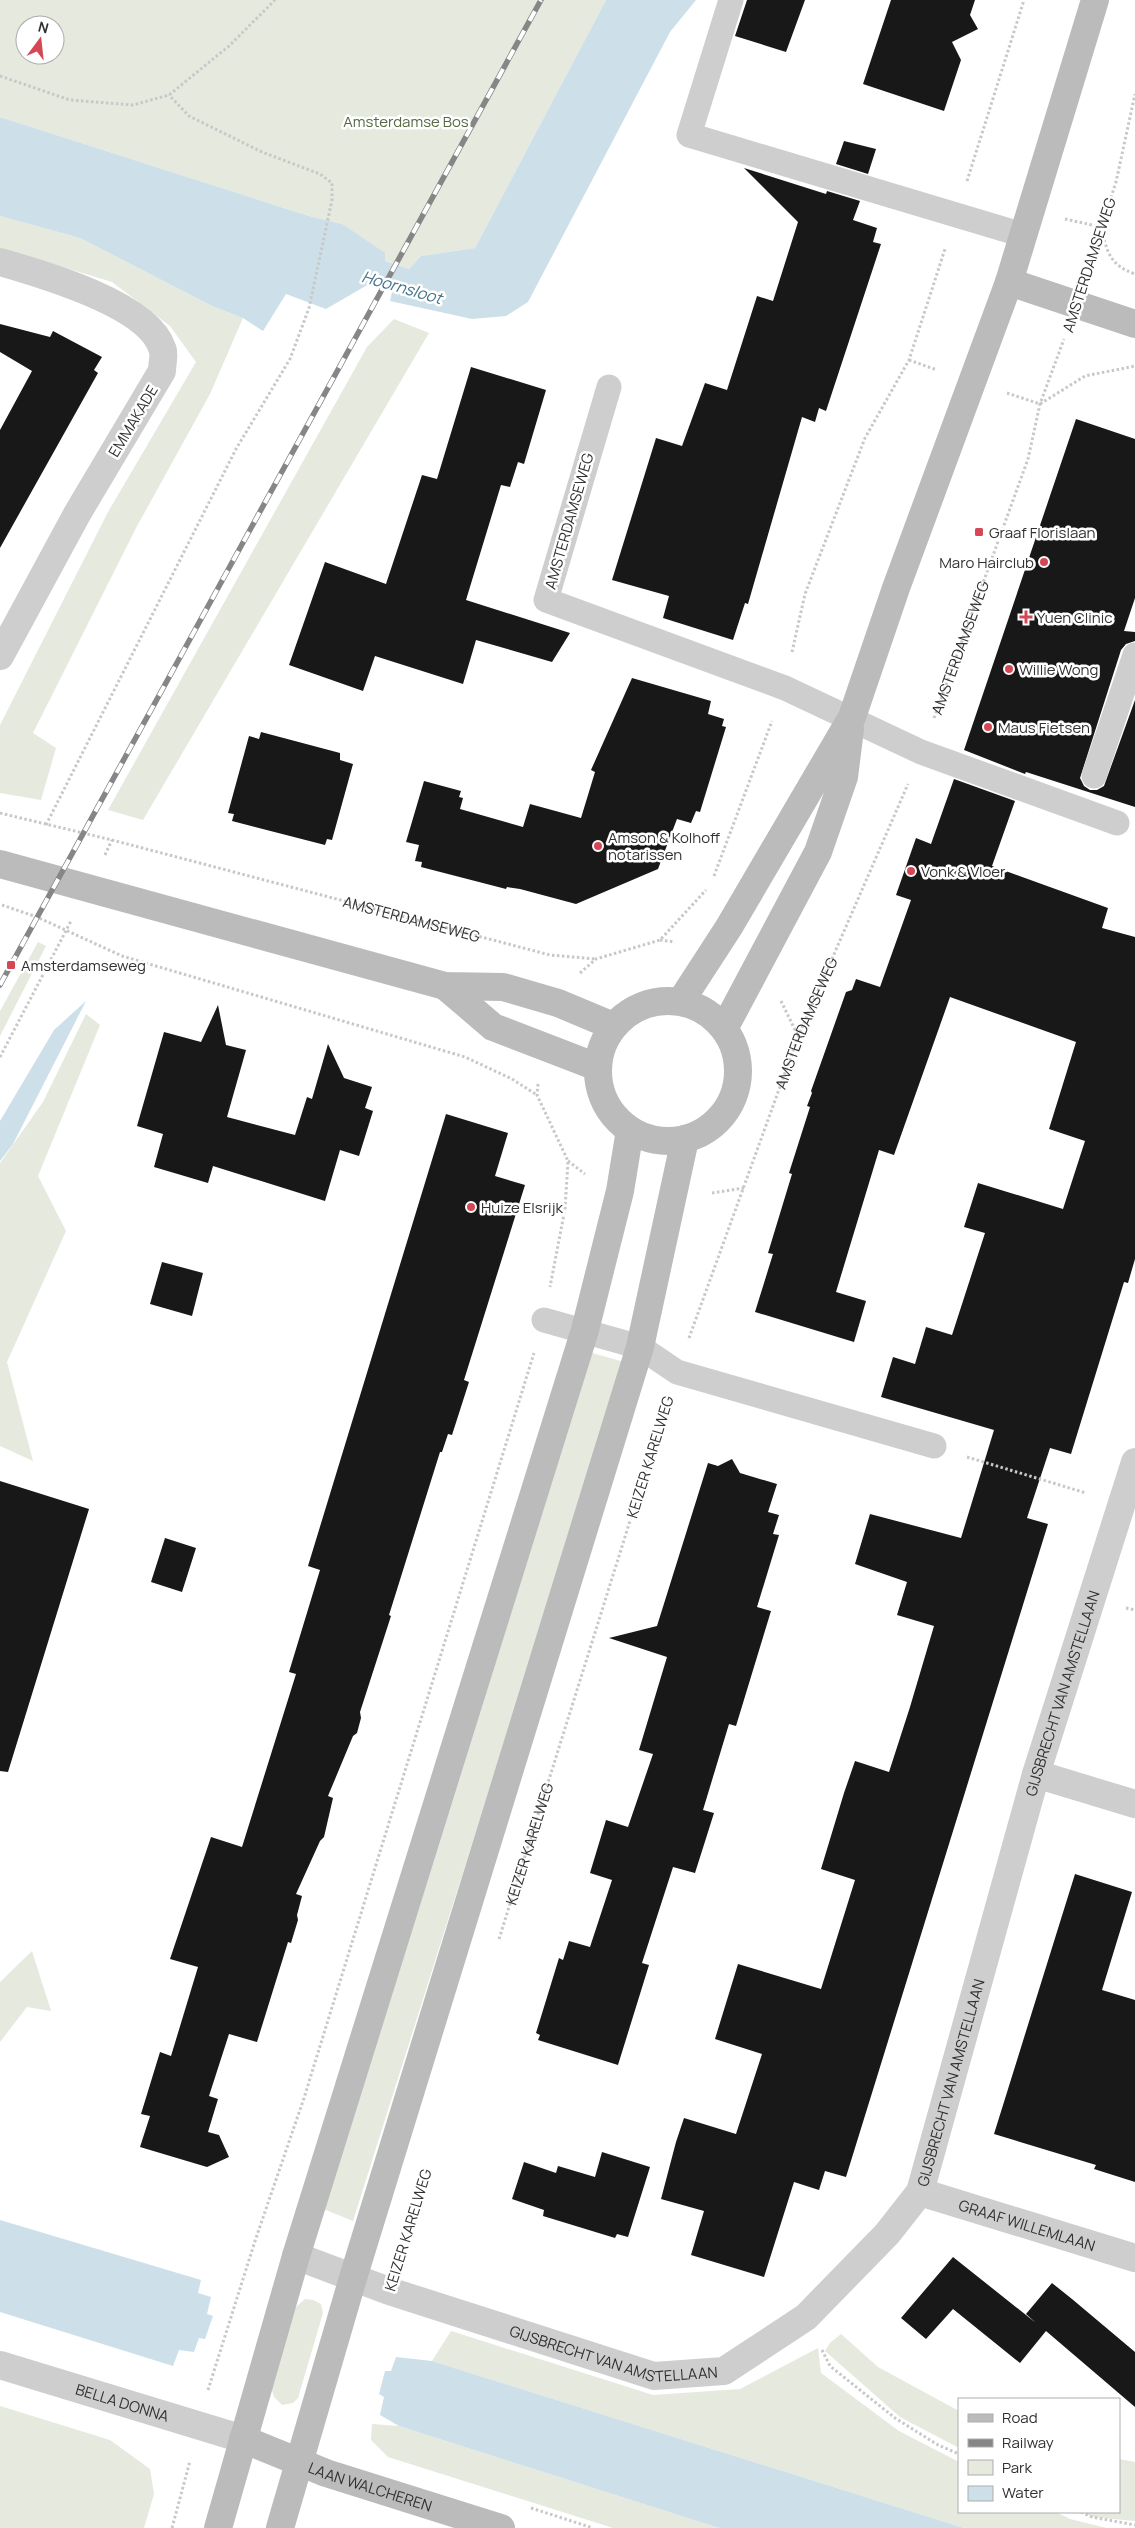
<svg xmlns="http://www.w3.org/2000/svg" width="1135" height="2528" viewBox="0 0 1135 2528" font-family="Manrope,sans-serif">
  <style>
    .green { fill: #e5e9de; fill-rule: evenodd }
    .water { fill: #cddfe8 }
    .building { fill: #181818 }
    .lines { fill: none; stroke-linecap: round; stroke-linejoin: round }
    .path { stroke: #c8c8c8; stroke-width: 3; stroke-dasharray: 2.5 2.5; stroke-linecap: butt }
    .lane { stroke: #cecece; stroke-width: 25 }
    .street { stroke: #cecece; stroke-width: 28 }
    .secondary { stroke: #bbb; stroke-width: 28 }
    .rail-casing { stroke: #868686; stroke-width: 5.5 }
    .rail { stroke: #fff; stroke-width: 4; stroke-dasharray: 11; stroke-linecap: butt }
    .poi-dot { fill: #d44856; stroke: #fff; stroke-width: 2 }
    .labels { text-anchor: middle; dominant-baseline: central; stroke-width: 5; stroke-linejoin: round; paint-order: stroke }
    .park-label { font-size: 15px; fill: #566943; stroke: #fff }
    .street-label { font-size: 15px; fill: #313131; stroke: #fff }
    .poi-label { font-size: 15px; fill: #313131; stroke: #fff; text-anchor: start }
    .water-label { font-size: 16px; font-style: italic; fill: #47738c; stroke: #fff }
  </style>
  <rect width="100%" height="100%" fill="#fff"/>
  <!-- green -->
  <path class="green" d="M0 0H606L475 248 421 256 409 269 385 261 342 224 309 216 0 117ZM25 25H55V55H25Z
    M0 216 80 238 212 306 243 318 210 394 136 528 33 733 56 748 41 800 0 793V725L108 512 196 362 170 326 112 282 0 248Z
    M394 319 429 333 143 820 108 810 367 347Z
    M38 942 46 946 0 1036V1011Z
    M86 1014 100 1025 38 1176 66 1231 7 1362 33 1461 0 1446V1163L43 1102Z
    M589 1352 624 1362 353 2221 321 2208C417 1924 504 1638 589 1352Z
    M32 1951 51 2011 27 2007 0 2042V1982Z
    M305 2299 313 2300 321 2304 323 2313 298 2398 293 2403 282 2405 274 2397 271 2387 296 2307Z
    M451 2331 653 2395 740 2389 818 2348 821 2373 899 2431 959 2462V2512H1056L1070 2519 1107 2528H964L432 2361Z
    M841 2334 878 2367 959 2411V2448L900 2417 825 2351 830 2343Z
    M0 2406 110 2440 150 2469 154 2494 144 2528H0Z
    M372 2424 399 2426 719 2528H613L388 2457 371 2440Z
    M1119 2459 1135 2462V2521L1092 2517 1083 2512H1119Z"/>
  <!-- water -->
  <path class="water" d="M606 0H696L670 32 528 302 506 316 472 319 390 301 392 292 369 284 326 309 286 294 263 331 243 318 212 306 80 238 0 216V117L309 216 342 224 385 253V261L409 269 421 256 475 248Z
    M86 1001 13 1144 0 1161V1121L54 1030Z
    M0 2220 201 2280 198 2293 211 2297 207 2314 213 2316 205 2339 199 2338 194 2352 179 2350 173 2366 0 2312Z
    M396 2357 432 2361 964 2528H719L399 2426 380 2415 384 2397 379 2394 385 2371H391Z"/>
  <!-- building -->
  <path class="building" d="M747 0H805L786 52 735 36Z
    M891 0H975L970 15 978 29 952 42 961 60 944 111 863 84Z
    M844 141 876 149 868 174 836 164Z
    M744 168 826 194 827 191 860 201 853 220 877 228 873 242 881 244 826 411 819 408 815 422 802 417 748 604 745 603 733 640 663 618 669 596 612 580 656 438 682 446 705 383 727 390 757 296 773 301 798 222Z
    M0 324 50 337 53 331 102 357 94 370 98 373 0 548V430L32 371 0 352Z
    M471 367 546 390 524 464 518 462 510 487 501 485 466 600 570 633 552 662 476 640 463 684 375 656 363 691 289 665 325 562 386 584 422 475 437 479Z
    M1076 419 1135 439V598L1124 631 1135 632V641L1126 644 1121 650 1080 778 1084 786 1090 790H1097L1104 786 1135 700V807L1026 772 1025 774 964 750Z
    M632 678 711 701 708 714 724 719 722 726 726 727 700 812 696 811 691 823 677 819 658 869 576 904 520 889 507 887 506 889 421 867 422 862 415 861 419 845 406 842 424 781 461 791 459 797 463 798 460 809 523 827 530 804 581 818 595 772 591 770Z
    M261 732 340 753V760L353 764 332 840 327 839 325 845 232 821 234 814 228 813 249 736 259 739Z
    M954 779 1015 801 992 866 1108 908 1102 928 1135 937V1259L1128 1283 1124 1282 1071 1454 1050 1448 1027 1518 1048 1524 846 2177 825 2171 819 2190 794 2182 764 2277 691 2255 704 2211 661 2199 676 2142 684 2118 736 2134 762 2054 715 2039 738 1964 821 1989 855 1880 821 1869 844 1793 855 1761 889 1772 910 1707 934 1626 897 1615 907 1582 855 1564 870 1514 961 1538 994 1430 881 1397 893 1357 915 1364 926 1327 952 1335 985 1233 964 1227 978 1183 1063 1209 1085 1141 1049 1129 1076 1042 950 997 894 1155 879 1150 836 1292 866 1301 854 1342 755 1312 773 1254 768 1253 792 1174 789 1173 810 1107 807 1106 812 1093 811 1091 846 992 852 990 856 979 880 987 911 900 896 895 916 838 931 844Z
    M218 1005 226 1045 246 1050 227 1117 295 1135 307 1097 312 1099 328 1044 344 1078 372 1087 365 1108 373 1111 359 1156 340 1150 325 1201 213 1166 208 1183 154 1167 163 1134 137 1126 164 1032 201 1042Z
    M446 1114 508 1133 495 1176 525 1185 464 1380 469 1382 452 1435 448 1434 442 1452H440L389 1615 391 1616 360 1712 361 1718 357 1733 353 1736 328 1796 333 1798 324 1837 320 1841 296 1894 302 1896 297 1915 298 1920 291 1943 288 1942 257 2042 229 2034 209 2096 218 2099 208 2132 219 2135 229 2157 207 2167 140 2147 150 2116 141 2114 160 2052 171 2056 198 1967 170 1959 211 1837 242 1847 296 1674 289 1672 320 1570 308 1566Z
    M162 1262 203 1273 192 1316 150 1304Z
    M732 1459 740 1473 777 1484 768 1512 779 1515 773 1534 779 1535 757 1607 771 1611 736 1726 729 1724 703 1810 714 1813 695 1873 673 1867 642 1963 649 1965 618 2065 538 2040 540 2035 536 2033 559 1958 563 1960 569 1941 590 1947 612 1880 590 1873 606 1820 628 1827 653 1754 639 1750 667 1657 609 1638 657 1626 708 1463 718 1466Z
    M0 1481 89 1509 8 1772 0 1771Z
    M165 1538 196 1548 182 1592 151 1582Z
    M1075 1874 1132 1892 1102 1990 1135 2000V2182L1094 2169 1096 2165 994 2134Z
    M602 2152 650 2167 628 2237 617 2234 615 2238 543 2216 544 2210 512 2199 524 2162 556 2173 558 2166 595 2177Z
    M953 2257 1036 2323 1026 2314 1052 2283 1072 2299 1135 2352V2407L1046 2331 1020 2363 953 2309 926 2339 901 2318Z"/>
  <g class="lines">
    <!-- path -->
    <g class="path">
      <path d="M0 76 70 100 133 105 169 95 229 46 275 0"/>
      <path d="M967 181 1024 0"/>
      <path d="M1065 219 1101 227C1107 251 1109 265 1135 274"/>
      <path d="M1088 269 1116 182 1135 94"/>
      <path d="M909 360 937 370"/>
      <path d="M1007 393 1040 404 1085 376 1135 366"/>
      <path d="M792 652 805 594 865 438 909 360 945 249"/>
      <path id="s1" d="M934 718 1028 459 1040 404 1064 339"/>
      <path id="s2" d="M0 813 112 840 550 955 596 959"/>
      <path d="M46 825 236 449 290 359 309 308 332 200V183L320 174 262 152 189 116 169 95"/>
      <path d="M105 855 112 840"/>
      <path d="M714 876 772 721"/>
      <path d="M2 905 37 917 122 956 465 1057 512 1079 537 1095"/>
      <path d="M660 940 675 942"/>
      <path d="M580 973 596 959 660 940 706 890"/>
      <path d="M781 1001 798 1036"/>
      <path d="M0 1057 71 921"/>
      <path d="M538 1084 537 1095 568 1161 565 1209 550 1287"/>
      <path d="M568 1161 585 1174"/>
      <path d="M712 1193 744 1188"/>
      <path id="s3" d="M689 1338 798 1037 908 784"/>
      <path d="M967 1457 1086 1493"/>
      <path d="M1126 1608 1135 1610"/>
      <path id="s4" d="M499 1939 666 1406"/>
      <path d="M822 2350 830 2366 895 2418 938 2445 959 2454"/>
      <path d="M208 2390 255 2241 304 2098 534 1353"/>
      <path d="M531 2508 593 2528"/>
      <path d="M1081 2512 1092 2517 1135 2525"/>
      <path d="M172 2528 190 2461"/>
    </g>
    <!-- lane -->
    <path class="lane" d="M731 0 689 135 1023 235
      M609 387 546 600 785 688 921 752 1117 823
      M1094 776 1135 655
      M544 1320 640 1347 677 1372 934 1446"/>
    <!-- street -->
    <g class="street">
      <path d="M0 262C42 274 148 304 162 348 165 354 162 364 162 371L77 514 0 656"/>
      <path d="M1036 1774 1135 1804"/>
      <path id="s5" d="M920 2192 1135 2258"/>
      <path id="s6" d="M296 2256 389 2291 654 2376 724 2371 806 2317 887 2234 920 2192 1036 1774 1135 1462"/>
      <path id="s7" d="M0 2365 243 2439"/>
    </g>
    <!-- secondary -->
    <g class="secondary">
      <path d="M1009 282 1135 324"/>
      <path d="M0 864 445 986 503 987 558 1003 613 1026"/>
      <path d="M445 986 493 1027 597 1067"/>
      <path d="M681 1001 729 927 852 717 896 588 1009 282 1095 0"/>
      <circle cx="668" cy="1071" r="70"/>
      <path d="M725 1027 818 852 844 777 850 729"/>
      <path id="s8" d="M243 2439 326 2473 501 2528"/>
      <path d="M218 2528 296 2256 585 1330 620 1191 630 1130"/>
      <path d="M280 2528 353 2278 640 1347 685 1139"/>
    </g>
    <defs>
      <path id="rail" d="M0 985 541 0"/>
    </defs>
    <!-- rail casing -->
    <use href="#rail" class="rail-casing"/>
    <!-- rail -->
    <use href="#rail" class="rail"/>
  </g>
  <!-- markers -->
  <g class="poi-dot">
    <rect x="974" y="527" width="10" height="10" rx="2.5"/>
    <circle cx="1044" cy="562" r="5"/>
    <path d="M1023.5 609.5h5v5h5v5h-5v5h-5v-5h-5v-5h5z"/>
    <circle cx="1009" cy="669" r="5"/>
    <circle cx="988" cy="727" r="5"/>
    <circle cx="598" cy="846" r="5"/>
    <circle cx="911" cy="871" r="5"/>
    <rect x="6" y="960" width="10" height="10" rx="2.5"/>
    <circle cx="471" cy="1207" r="5"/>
  </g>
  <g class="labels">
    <!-- park labels -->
    <g class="park-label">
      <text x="406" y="121">Amsterdamse Bos</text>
    </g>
    <!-- street labels -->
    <g class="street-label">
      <text transform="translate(1089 265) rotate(-72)">AMSTERDAMSEWEG</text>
      <text transform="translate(133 421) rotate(-59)">EMMAKADE</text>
      <text transform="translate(569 521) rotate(-74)">AMSTERDAMSEWEG</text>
      <text stroke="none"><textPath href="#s1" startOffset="75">AMSTERDAMSEWEG</textPath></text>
      <text stroke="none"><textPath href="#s2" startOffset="425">AMSTERDAMSEWEG</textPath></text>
      <text stroke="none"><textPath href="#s3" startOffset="336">AMSTERDAMSEWEG</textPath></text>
      <text transform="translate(650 1457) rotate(-73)">KEIZER KARELWEG</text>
      <text stroke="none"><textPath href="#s6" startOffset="1234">GIJSBRECHT VAN AMSTELLAAN</textPath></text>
      <text stroke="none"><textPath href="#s4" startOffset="100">KEIZER KARELWEG</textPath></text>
      <text stroke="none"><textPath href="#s6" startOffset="829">GIJSBRECHT VAN AMSTELLAAN</textPath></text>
      <text stroke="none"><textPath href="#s5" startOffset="112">GRAAF WILLEMLAAN</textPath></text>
      <text transform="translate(408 2230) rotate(-73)">KEIZER KARELWEG</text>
      <text stroke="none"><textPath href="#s6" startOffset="334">GIJSBRECHT VAN AMSTELLAAN</textPath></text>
      <text stroke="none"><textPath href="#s7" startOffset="128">BELLA DONNA</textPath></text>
      <text stroke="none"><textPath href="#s8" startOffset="136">LAAN WALCHEREN</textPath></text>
    </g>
    <!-- poi labels -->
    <g class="poi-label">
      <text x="989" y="532">Graaf Florislaan</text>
      <text x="1034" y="562" text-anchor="end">Maro Hairclub</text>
      <text x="1037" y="617">Yuen Clinic</text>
      <text x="1019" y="669">Willie Wong</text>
      <text x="998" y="727">Maus Fietsen</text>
      <text x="608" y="837">Amson &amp; Kolhoff<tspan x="608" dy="17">notarissen</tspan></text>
      <text x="921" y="871">Vonk &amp; Vloer</text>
      <text x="21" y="965">Amsterdamseweg</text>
      <text x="481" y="1207">Huize Elsrijk</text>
    </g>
    <!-- water labels -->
    <g class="water-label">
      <text transform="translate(402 287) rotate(16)">Hoornsloot</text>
    </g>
  </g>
  <!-- legend -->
  <rect x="958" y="2398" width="162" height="115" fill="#ffffff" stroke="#adadad"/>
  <rect x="968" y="2414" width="25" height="8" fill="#bbbbbb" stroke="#adadad"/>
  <text x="1002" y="2423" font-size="15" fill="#313131">Road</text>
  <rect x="968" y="2439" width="25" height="8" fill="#868686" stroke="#adadad"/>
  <text x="1002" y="2448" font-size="15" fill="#313131">Railway</text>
  <rect x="968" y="2460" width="25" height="15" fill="#e5e9de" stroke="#adadad"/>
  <text x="1002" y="2473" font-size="15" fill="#313131">Park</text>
  <rect x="968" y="2486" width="25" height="15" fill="#cddfe8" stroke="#adadad"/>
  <text x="1002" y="2498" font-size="15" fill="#313131">Water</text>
  <!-- north arrow -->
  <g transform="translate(40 40) rotate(15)"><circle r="24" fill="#ffffff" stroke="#adadad"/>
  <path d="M0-4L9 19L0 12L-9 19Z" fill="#d44856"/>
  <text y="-8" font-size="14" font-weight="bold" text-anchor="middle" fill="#313131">N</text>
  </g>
</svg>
